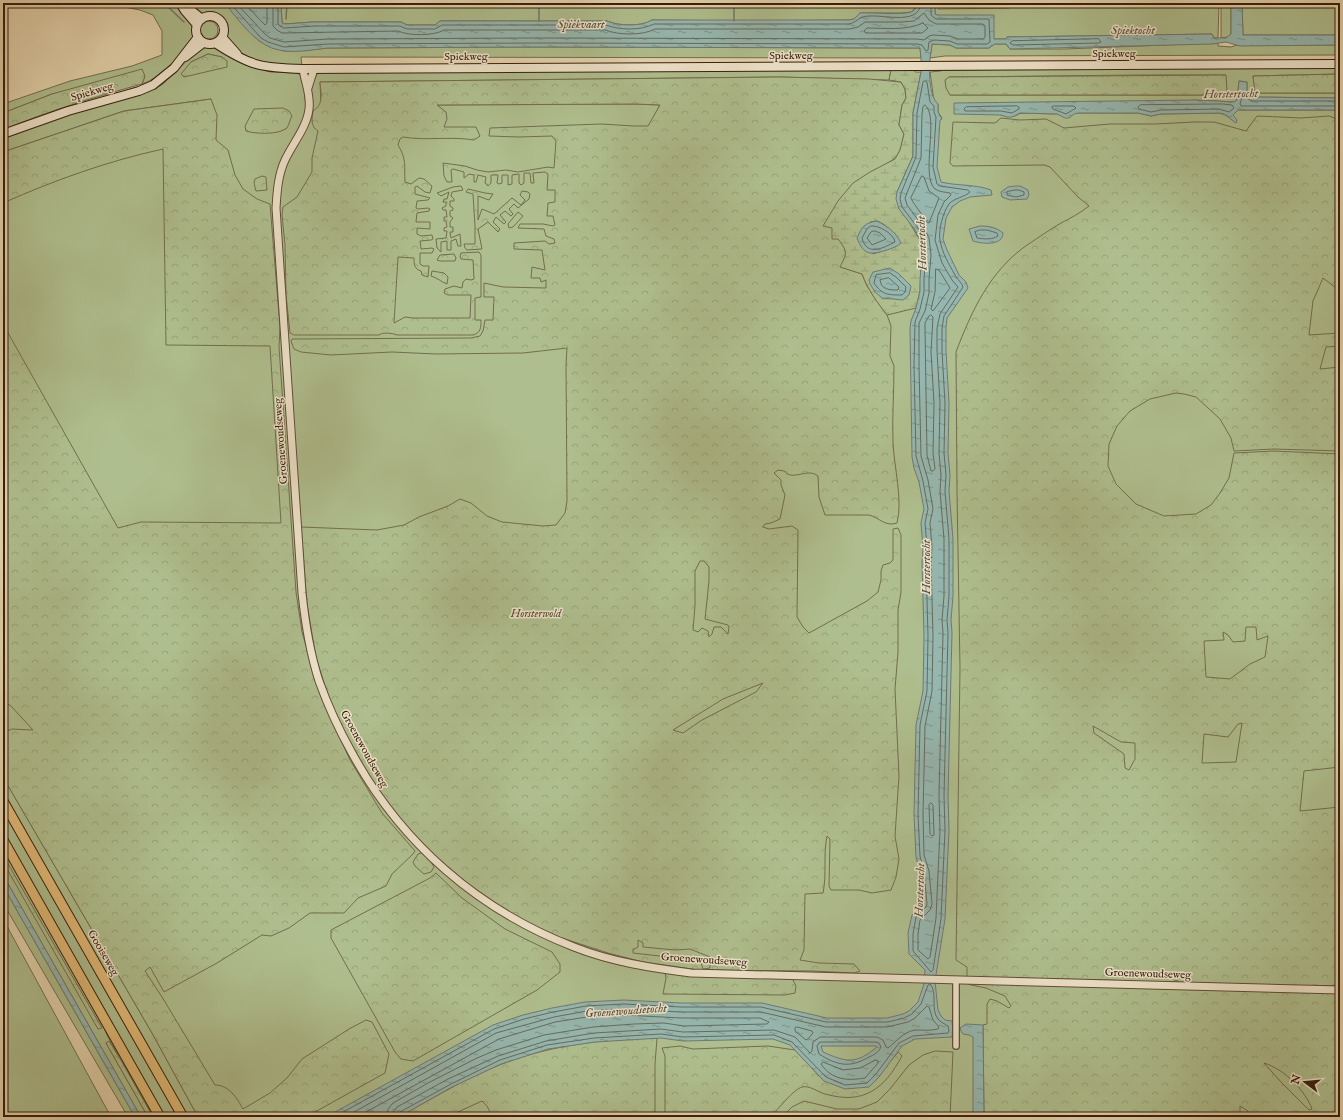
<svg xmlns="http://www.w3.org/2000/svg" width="1343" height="1120" viewBox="0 0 1343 1120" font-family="'IM FELL English',serif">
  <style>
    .green { fill: #afbe8e; stroke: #726e4e; fill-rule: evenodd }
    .forest { fill: url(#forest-crowns); stroke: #726e4e; fill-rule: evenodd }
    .wetland { fill: url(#wetland-marsh); stroke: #726e4e; fill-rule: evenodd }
    .water { fill: url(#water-ripples); stroke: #707a6f; fill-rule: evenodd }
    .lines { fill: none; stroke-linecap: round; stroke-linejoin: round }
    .shore { stroke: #666b5e; stroke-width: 1 }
    .stream { stroke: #707a6f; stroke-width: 1.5 }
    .minor-casing { stroke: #624c36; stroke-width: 8 }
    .tertiary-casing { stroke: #624c36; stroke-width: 9 }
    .secondary-casing { stroke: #361f0e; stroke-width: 10 }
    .trunk-casing { stroke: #361f0e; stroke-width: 11 }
    .minor { stroke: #eee3ca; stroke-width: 5.5 }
    .tertiary { stroke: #eee3ca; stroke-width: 7 }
    .secondary { stroke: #eee3ca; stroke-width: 8 }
    .trunk { stroke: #e2ba76; stroke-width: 9 }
    .labels { text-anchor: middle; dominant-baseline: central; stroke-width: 3; stroke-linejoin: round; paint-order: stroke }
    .street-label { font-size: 11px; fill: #361f0e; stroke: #eee3ca }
    .park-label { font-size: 11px; font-style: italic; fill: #54472e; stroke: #eee3ca }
    .water-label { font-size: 12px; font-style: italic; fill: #534d3e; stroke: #eee3ca }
  </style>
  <defs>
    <pattern id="forest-crowns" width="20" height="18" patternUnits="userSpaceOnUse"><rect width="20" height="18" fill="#afbe8e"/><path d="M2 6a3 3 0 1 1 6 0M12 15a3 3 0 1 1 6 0" fill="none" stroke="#97a379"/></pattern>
    <pattern id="wetland-marsh" width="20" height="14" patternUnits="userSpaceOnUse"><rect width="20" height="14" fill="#afbe8e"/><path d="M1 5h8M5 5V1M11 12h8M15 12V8" fill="none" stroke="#97a379"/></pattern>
    <pattern id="water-ripples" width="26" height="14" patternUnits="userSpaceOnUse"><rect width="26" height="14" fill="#96b7af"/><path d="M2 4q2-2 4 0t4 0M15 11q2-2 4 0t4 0" fill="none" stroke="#7b948d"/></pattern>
  </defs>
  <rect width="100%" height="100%" fill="#e5d4ad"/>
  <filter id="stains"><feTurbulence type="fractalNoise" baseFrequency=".005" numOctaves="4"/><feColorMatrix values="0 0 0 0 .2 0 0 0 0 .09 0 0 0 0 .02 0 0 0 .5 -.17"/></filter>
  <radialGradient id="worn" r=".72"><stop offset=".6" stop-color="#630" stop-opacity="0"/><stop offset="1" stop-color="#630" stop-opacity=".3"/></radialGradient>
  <!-- green -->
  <path class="green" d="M104 3H225L259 41 284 51 308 50 328 48 538 47 917 48H920L921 58 301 57 302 66H282L252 60 239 52 225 36 223 22C218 17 208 11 201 16 199 18 196 22 194 24L195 36C179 55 165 76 142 84L145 76 52 94 3 113V104L70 81 132 66 162 55V31L153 15 140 10Z
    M281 3H296V6L509 5H530L532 3 585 5H687L706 3H745L905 5V3H918L912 12 901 13H860L854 19 849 20 741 21 652 20C642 27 618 26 607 21H440L435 25H407L401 22H313L285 24 282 23Z
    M935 3H937L938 9 1009 8V3H1219L1218 38H1214L1212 34 1007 37V39H994L935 14Z
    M1221 3H1231V34L1228 37 1221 38Z
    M1242 3H1340V35H1243Z
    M200 30a9 9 0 1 1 18 0a9 9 0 1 1-18 0Z
    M1214 43H1218V46L1231 47 1237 45H1340V55L945 56 930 58 932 44 950 45 956 48H989L994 44H1006L1010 49H1065Z
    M202 46H215L246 65 258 69 271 72 295 73 299 74 302 77 304 84 306 108 311 104C312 93 309 79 320 72L891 70 889 80 779 77 320 82 321 103 443 110 436 105 635 104 660 105 655 114 942 118 938 112V104L934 101 930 72 941 71V70L1340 66V74L1253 76 1256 93H1340V98L1252 97C1246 95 1247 88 1247 82L1239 81 1237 100 1234 102 1195 100 1001 115C1008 117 1014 118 1020 113L1059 114 1078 113H1138L1151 116 1161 114 1219 113C1231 116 1227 119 1238 110H1340V1117H220L3 725V177L211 99 124 111 3 152V139L50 121 88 108 152 90 163 84ZM208 54 222 57 191 62ZM1140 75H1225L1227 92 1226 95H950L949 77Z
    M3 777 152 1033 198 1117H186L3 792Z
    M3 809 178 1117H165L3 831Z
    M3 847 98 1014 108 1037 116 1051 127 1065 156 1117H153L122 1062 109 1042 106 1043 148 1117H141L3 875Z
    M3 886 135 1117H128L3 903Z
    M3 919 111 1117H3Z"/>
  <!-- forest -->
  <path class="forest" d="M296 3H532L530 5H509L296 6Z
    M551 3H706L687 5 551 4Z
    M745 3H905V5L786 3 771 4Z
    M208 54 222 57 227 61V67L184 77 181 74 191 62Z
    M142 69 145 76 142 84C95 97 48 111 3 130V113L52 94Z
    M1340 74V93H1255L1253 76Z
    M1226 75 1227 91 1226 95H950L946 88 945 80 949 77Z
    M779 77 869 79 901 82 905 89 906 98 902 105 899 125 904 134C900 150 901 156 886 164L832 228 844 247 846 255 841 267 862 274 867 286 874 297 887 315 891 326 890 356 894 366C894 392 892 418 893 443 894 466 903 501 897 523 885 527 880 518 869 515H825L819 497 818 476C807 467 793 482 784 471L778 470 774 473 781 480V485L785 495 780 519 771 523 765 524 763 527 769 529 792 526 798 530 797 617 803 627 809 633 867 601 878 592 881 580V571L883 565 890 563 893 560V529L898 528 901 535V592L898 610V652L895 689 899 776 895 836 899 859 896 877 891 890 872 893 859 890H831L829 886 830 839 827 836C823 855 827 874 823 893L805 894 804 950 800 960 819 963 854 964 860 971 854 973 812 971 699 970 643 962 608 953 559 937 516 917 467 883 434 855 391 811 352 749 332 707 316 658 307 604 301 527 377 530 404 525 419 517 448 506 460 499 471 503 487 516 502 522 543 526 556 525 565 513 567 501 566 365 567 348 523 353 436 354 392 352 331 355 301 352 294 349 291 341 292 339 471 338 480 336 483 331 485 320H493L494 297H484V283L503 287 546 288V280L541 282 540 278H531L532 267 545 270 542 250 514 249V243L545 241 549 244 555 243 554 239 546 236 544 229 518 228 520 224H543L553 226 555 225 553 216H547L548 203 555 202V190H547L548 174 545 172 533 173 534 183H531L530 173H524V183L521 185 519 183V174L512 175V184L508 185V175H502V183L499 184 497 183 498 175H491V183L488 186 485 183 486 177 478 175 476 182H474V175L469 174 464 178V172L453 169 451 170 452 182H447L444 176 443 163 465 166 477 170 488 172 506 170 518 172 548 167 554 168 556 141 552 136 519 137 489 136 490 128 601 124 634 126H648L660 105 635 104 437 105 446 112 447 119 444 127H476L480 136 474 140C450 136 426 141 403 137L400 139 398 145C407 160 404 165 405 182L411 184 419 178 424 179 432 186 430 193 425 192 417 186 415 187V194L430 198 428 200 417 201 416 208 418 209 428 208 430 209 429 211 417 213 416 222H430V229L417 228V234L421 236 432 235 433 239 431 240 420 241 421 249 432 248 434 249 432 253H420V264L423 266H429L428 277 422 275 421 271C414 269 414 264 414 258L398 257 394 323 405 317 413 318H470L471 295H448L444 293 445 289 454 286 462 288 463 282 466 279 471 280 474 279 473 260 461 259 460 256 461 253 479 252 481 255V297L475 298V320H481C481 327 481 333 473 335H397C392 333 383 332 379 335H294L290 333 286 295 285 245 282 215 283 207 297 197 312 172V158L318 131C310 126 312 119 313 111 324 104 321 94 320 82ZM700 561H704L709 567V581L705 619 728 625 729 627 728 634 721 627H714L712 634 709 637 708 631 702 628 698 632 693 630 695 605V571ZM763 683 756 692 702 720 683 733 673 730 723 699ZM638 940 643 943V947L675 950 690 949 710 957V968L703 969 701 963 695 960 633 953V950L638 947Z
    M211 99 217 115 216 140 228 150 235 175 243 189 257 199 270 204 280 327 279 347 296 592 302 632 320 694 350 760 382 813 415 851 413 854 392 874 386 886 358 898 344 913H310L289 928 271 936 262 935 217 963 164 992 150 967 145 971 162 997 215 1085C229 1085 237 1098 243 1109L270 1093 287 1078 302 1059 349 1029 366 1020 372 1022 389 1054 385 1073 306 1117H198L152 1033 3 777V721L7 731 12 729 33 730 11 706 3 701V324L118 528 141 522 281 523 270 346 166 345 163 149C108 161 55 180 3 203V152L124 111Z
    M283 108 289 111 292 116C290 119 289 125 287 128 279 135 255 134 246 131L245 126 254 109Z
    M1257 116 1301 118 1329 116 1337 119V192L1340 198V291L1323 278 1313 301 1309 335 1340 333V346L1326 347 1320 369 1340 367V451L1274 449 1234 451 1231 438 1220 419 1196 397 1184 394 1176 393 1150 399 1130 411 1117 426 1109 444 1108 466 1116 484 1136 504 1164 516 1196 514 1211 505 1220 493 1229 478 1234 453 1274 451 1340 454V767L1304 771 1300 811 1340 807V986L1238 985 1180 983 1178 981 1175 980 1172 984 1109 980 967 977V967L956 960 960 668 957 492 956 352C972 310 990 271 1027 245 1038 238 1049 230 1061 223 1071 218 1080 213 1089 206L1078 197 1050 167 1044 165 953 166 950 163 953 122 995 123 1001 118 1020 120 1046 119 1064 128 1110 124H1155L1194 122H1214L1246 131ZM1246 627H1256L1257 640 1268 636 1265 657 1250 664 1230 679 1206 677 1204 641 1224 640 1223 632 1228 635 1233 642 1245 641ZM1242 723 1236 762 1202 763 1204 734 1228 737 1238 724ZM1093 726 1121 742 1135 743V759L1129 770 1125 768 1124 754 1094 733Z
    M262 176 266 177 267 190 256 191 254 183 255 179Z
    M461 186 463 190 452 192 451 196 454 199V201H450V206L453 208V210L450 211V216L453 218 450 222V227H453V232H450L451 238 460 234 461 246H458L456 239 451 241V250H447V241L441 242V252L437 248 436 239 446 238 447 231H444V228L447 227 446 221H444V217H447L446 210H443L442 208 446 206V202H443L444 199H447L449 192 441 196 437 193 453 187Z
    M468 189 485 193 493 194 489 200 478 196V220L482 209 494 214 512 198 521 205 525 200 520 195 522 191 528 192 530 194 529 199 518 208 514 204 509 209 513 214 511 216 505 211 500 215 506 222 504 224 496 217 493 222 500 229 498 232 488 222 478 229 482 249 467 250 465 248 464 244H475V226L473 194 466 192Z
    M518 212 523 216 513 227 509 228 508 224Z
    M454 254 456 258 455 261H440L437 260 440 255Z
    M432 271 444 273 448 277 447 284C441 282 438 278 431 276Z
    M424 852 431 859V862L434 867 431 872 424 874 415 866 413 862 418 854Z
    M3 855 102 1028 98 1029 3 862Z
    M436 873 462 898 505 929 552 952 560 964V972L537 990 413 1061 401 1059 395 1052 331 938V930L430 878Z
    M665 973 712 976 792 978 796 986 795 993 785 995 663 994 666 978Z
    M969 981 1337 992 1340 996V1117H1248V1111L1240 1106V1117H984L983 1025 987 1024V1004L990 999 997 1001 1009 1008 1011 1006 1005 996 986 988 971 985 968 984ZM1264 1063C1284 1069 1305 1090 1312 1109L1309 1110 1281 1082Z
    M657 1038 655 1064V1117H488L490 1112 487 1106 482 1101 447 1117H399C433 1098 466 1078 502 1064 551 1045 604 1039 657 1038Z
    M109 1041 122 1062 153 1117H148L106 1043Z
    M680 1046 693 1049 768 1046 795 1050 824 1081 890 1062 898 1052 902 1056C884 1089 864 1105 825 1094 818 1092 809 1085 802 1087 794 1089 777 1110 771 1117H665V1056L662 1048Z
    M935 1051 953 1052 950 1117H782L792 1107 804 1101 837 1109H859L877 1102 890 1089 909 1065 923 1055Z"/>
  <!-- wetland -->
  <path class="wetland" d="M891 70H914L915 72H921L913 113V156L897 192 908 220 921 242 922 249 920 291 916 308 887 315C877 302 868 290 862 274L840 267C847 253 848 252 838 239H832V228L823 226 838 201 853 183 870 172 895 159 900 150 904 134 899 125 902 105 906 98 905 89 901 82 889 80ZM877 221 885 225 897 246 873 254 870 222Z"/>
  <!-- water -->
  <path class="water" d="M225 3H281L282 23 285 24 313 22H401L407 25H435L440 21H607C618 26 641 27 652 20H849L854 19 860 13C872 12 905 16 913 11 916 9 917 6 918 3H935V14L937 15H994V39H1006L1007 37 1212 34 1214 38H1226L1231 34V3H1242L1243 35H1340V45L1240 46 1226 42 1212 44 1010 49 1006 44H995L989 48H956L950 45 932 44C932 49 930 54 930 60 929 71 929 97 938 104V112L942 119 940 120 937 167 941 182C957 186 975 184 991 190L992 195 970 197 960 201 952 207 946 218 943 239 947 250 959 275 966 282 968 288 947 318 946 328V351L949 403 948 453 950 475 949 491 953 539V596L951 620 952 633 948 796 949 830 945 919 935 981 938 1010 941 1016 945 1020 952 1021 953 1031 952 1037 915 1039 902 1046 879 1077 869 1087 845 1089 824 1081 790 1045 773 1039 683 1041 661 1038 595 1042 548 1049 501 1064 452 1087 399 1117H326L493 1025 523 1015 552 1008 585 1002 624 1000 681 1003H762L827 1018H887L903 1014 909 1011 918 1002 924 984 925 970 909 954 908 933 912 915 923 904 920 872 916 857 914 815 916 725 923 691 924 636 922 563 923 547 921 523 924 509 919 482 914 468 912 457 910 328 911 321 916 308 920 291V279L922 255 921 242 915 230 899 209 896 199 897 192 913 156V113L921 72V58L920 48H917L538 47 328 48C311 50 291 54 275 49 256 44 237 19 225 3ZM821 1046H876L877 1047C855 1065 846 1062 823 1052Z
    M1239 81 1247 82C1247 88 1246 95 1252 97L1340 98V110H1238L1233 115 1237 120 1236 123 1224 114 1219 113 1161 114 1151 116 1138 113H1078L1074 114 1069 118H1065L1057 114 1020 113 1012 117H1007L1001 115 954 114V103L1195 100 1234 102 1237 100Z
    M1015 186H1020L1028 190 1029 195 1027 199 1010 200 1002 197 1001 192 1008 187Z
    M877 221C887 226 896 232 901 243 897 247 892 248 887 250 870 255 864 256 857 238 862 227 864 223 877 221Z
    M980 226C988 226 996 227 1003 233 1003 246 982 244 973 241L969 229Z
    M890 268 899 274 911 286 909 295 903 300 882 298 875 292 870 284 869 280 873 272Z
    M3 875 141 1117H135L3 886Z
    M966 1024 983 1025 984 1117H973V1037L969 1035 963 1034 961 1031 960 1028Z"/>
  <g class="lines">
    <!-- shore -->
    <path class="shore" d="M230 3 261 38 268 42 284 47 328 44 538 43 917 44 922 45 926 51 928 50 929 42 934 40 950 41 957 44H987L990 42 989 19H936L931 15V3
      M236 3 265 34 270 38 284 42 328 39 538 38 917 39 924 40 929 36 933 35 950 36 958 39H983L985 37V26L983 24H936L929 20 924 13 914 21 901 22H865L858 27 850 29H655C642 36 618 35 605 30H444C434 36 409 36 398 31L282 33 277 30 273 26V3
      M244 3 265 25 267 23V3
      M278 3V24L280 26 284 28 314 26H400L407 29H435L442 25H606C619 30 640 31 654 24H849C857 22 858 18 863 17 879 12 919 28 921 3
      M923 23 928 28 922 33H866L864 31 867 28C885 28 906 31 923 23Z
      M1099 39 1101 42 1099 43 1013 45 1010 43 1012 41Z
      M925 81 927 82 930 102 934 106V112L936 117 933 167 937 184 940 186 968 190 970 192C965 197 954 198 949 204 943 212 938 231 940 240 942 253 949 264 955 275 957 280 962 282 963 287L944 316 942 328V351L945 403 944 453 946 475 945 491 949 539V596L947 620 948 633 944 796 945 830 941 919 933 970 931 972 913 951V934L916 917 926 907 927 904 924 872 920 856 918 815 920 725 927 691 928 636 926 563 927 547 925 523 928 509 923 481 916 456 914 366 915 322 920 309 924 292V279L926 255 924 240 918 228 902 207 900 199 901 193 916 157 917 113 923 82Z
      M1340 101H1252L1243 96 1242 97 1240 104 1241 106H1340
      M1223 104 1232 105 1234 108 1229 112 1219 109 1161 110 1151 112 1139 109 1138 107 1140 105Z
      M925 105C940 116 920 176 935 189 939 192 945 192 950 193L951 195 944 202 938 215 935 240 942 263 952 280 958 287 940 314 937 328V351L940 403 939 453 941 475 940 491 944 539V596L942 620 943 633 939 796 940 830 936 918 930 957 928 959 918 950V934L920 920 930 910 932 904 929 871 924 855 923 815 925 726 932 691 933 636 931 563 932 547 930 523 933 509 928 480 921 456 919 366V323L925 311 929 293V279L931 255 929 238 922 225 907 205 905 198 921 158 922 114 923 107Z
      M1017 106 1019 107V109L1012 113 1001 111H965L964 109 966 107Z
      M1054 106H1074L1076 108 1066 114 1053 109 1052 107Z
      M922 176 924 177 929 191 939 198 929 223 927 222 913 202 911 198Z
      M1015 190H1019L1024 192V195L1016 197 1007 195V192Z
      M871 226C879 225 894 234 895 242 883 248 867 257 862 238L867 229Z
      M980 230H987L997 233 998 236C992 240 984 239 977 238L975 232Z
      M875 231 880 233 886 239 872 245 867 238 871 232Z
      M936 269 939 270 950 288 933 311 931 309 935 292Z
      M890 273 896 277 906 287 905 292 902 295C888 295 882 295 874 283L876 275Z
      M889 278 899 287 898 290C890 290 881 290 880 280Z
      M931 315 933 317 931 352 934 403 933 453 935 469 933 471H931L927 455 925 328V323L929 316Z
      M931 803 933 805 934 835 932 836 930 834 929 805Z
      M797 1027 812 1031 813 1033 808 1039 806 1040 795 1031V1028Z
      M822 1042H876L879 1043 881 1047C879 1052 874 1055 869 1057 850 1068 838 1066 819 1054L817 1046 819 1043Z
      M876 1060 878 1061V1063L865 1078C847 1081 832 1080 821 1064L823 1062 843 1070 860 1068Z
      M334 1117 494 1029 524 1019 553 1012 586 1006 624 1004 681 1007H761L826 1022H888L904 1018 912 1014 921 1004 928 985 930 984C938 992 930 1009 938 1019 940 1022 945 1024 948 1026L949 1031 948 1033 913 1036 899 1043 876 1074 867 1083 845 1085 826 1077 792 1042 774 1035 683 1037 661 1034 594 1038 547 1045 500 1060 451 1084 400 1112 398 1117
      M345 1117 496 1033 554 1017 587 1011 624 1009 681 1012H761L826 1027H887L908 1022 915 1018 927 1006 929 1007 933 1020 939 1027 938 1029C930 1031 923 1030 915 1030 903 1032 896 1042 888 1048L886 1047 883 1040 877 1037H820L813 1042 812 1051 810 1053 795 1037 774 1030 683 1032 661 1029 594 1033 546 1041 498 1056 448 1079 397 1107 393 1112V1117
      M357 1117 499 1039 555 1022 587 1017 624 1015 681 1018H760L769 1022 767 1024 684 1026 664 1023 634 1024 593 1027 544 1035 496 1050 477 1058 428 1083 393 1103 388 1109 387 1117"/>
    <!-- stream -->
    <path class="stream" d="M164 3 184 22
      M286 19 287 3
      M539 21V3
      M734 21V3"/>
    <defs>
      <path id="minor" d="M956 980V1046"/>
      <path id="tertiary" d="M303 69C305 83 311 95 309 109 307 127 293 143 285 160 278 175 277 192 276 208L302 593C305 622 310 653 319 681 328 706 339 730 352 753 401 843 478 910 574 947 612 962 652 968 691 973L1340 990
        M308 88 314 69"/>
      <path id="secondary" d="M180 3 185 11 197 25
        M186 6 202 19
        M196 30a14 14 0 1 1 28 0a14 14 0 1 1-28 0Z
        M222 37 237 54
        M215 43C250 66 262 68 303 69L1340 64
        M185 57 203 43
        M3 134 68 111 139 91 153 85 174 68 198 37"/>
      <path id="trunk" d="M3 801 183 1117
        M3 840 160 1117"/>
    </defs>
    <!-- minor casing -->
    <use href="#minor" class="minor-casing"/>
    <!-- tertiary casing -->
    <use href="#tertiary" class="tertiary-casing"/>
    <!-- secondary casing -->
    <use href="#secondary" class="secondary-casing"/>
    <!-- trunk casing -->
    <use href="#trunk" class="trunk-casing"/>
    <!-- minor -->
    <use href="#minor" class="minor"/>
    <!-- tertiary -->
    <use href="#tertiary" class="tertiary"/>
    <!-- secondary -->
    <use href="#secondary" class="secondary"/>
    <!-- trunk -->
    <use href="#trunk" class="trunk"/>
  </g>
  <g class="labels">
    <!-- street labels -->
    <g class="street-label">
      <text x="1114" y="54">Spiekweg</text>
      <text x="791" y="56">Spiekweg</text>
      <text x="466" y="57">Spiekweg</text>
      <text transform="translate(92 92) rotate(-16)">Spiekweg</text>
      <text transform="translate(281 441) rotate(-94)">Groenewoudseweg</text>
      <text transform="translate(364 749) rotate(61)">Groenewoudseweg</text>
      <text transform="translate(103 953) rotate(60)">Gooiseweg</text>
      <text transform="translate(704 960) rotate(4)">Groenewoudseweg</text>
      <text transform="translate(1148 974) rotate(2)">Groenewoudseweg</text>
    </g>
    <!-- park labels -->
    <g class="park-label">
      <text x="536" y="614">Horsterwold</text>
    </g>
    <!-- water labels -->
    <g class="water-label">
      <text x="581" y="24">Spiekvaart</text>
      <text x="1133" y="30">Spiektocht</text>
      <text transform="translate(1231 94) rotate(-1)">Horstertocht</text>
      <text transform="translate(922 243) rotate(-92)">Horstertocht</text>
      <text transform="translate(926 567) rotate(-90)">Horstertocht</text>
      <text transform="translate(920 890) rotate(-88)">Horstertocht</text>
      <text transform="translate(626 1011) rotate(-4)">Groenewoudsetocht</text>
    </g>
  </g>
  <!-- margin -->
  <rect width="1343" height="1120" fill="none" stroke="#e5d4ad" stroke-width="16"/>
  <rect x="4" y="4" width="1335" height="1112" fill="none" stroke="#361f0e" stroke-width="2"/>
  <rect x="8" y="8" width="1327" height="1104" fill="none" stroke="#361f0e"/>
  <!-- north arrow -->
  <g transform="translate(1305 1082) rotate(286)" stroke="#eee3ca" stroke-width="3" paint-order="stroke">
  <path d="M0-3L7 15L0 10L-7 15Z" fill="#361f0e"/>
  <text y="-6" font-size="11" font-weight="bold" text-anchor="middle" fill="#361f0e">N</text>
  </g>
  <rect width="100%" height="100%" filter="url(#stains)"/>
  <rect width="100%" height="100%" fill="url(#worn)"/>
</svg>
